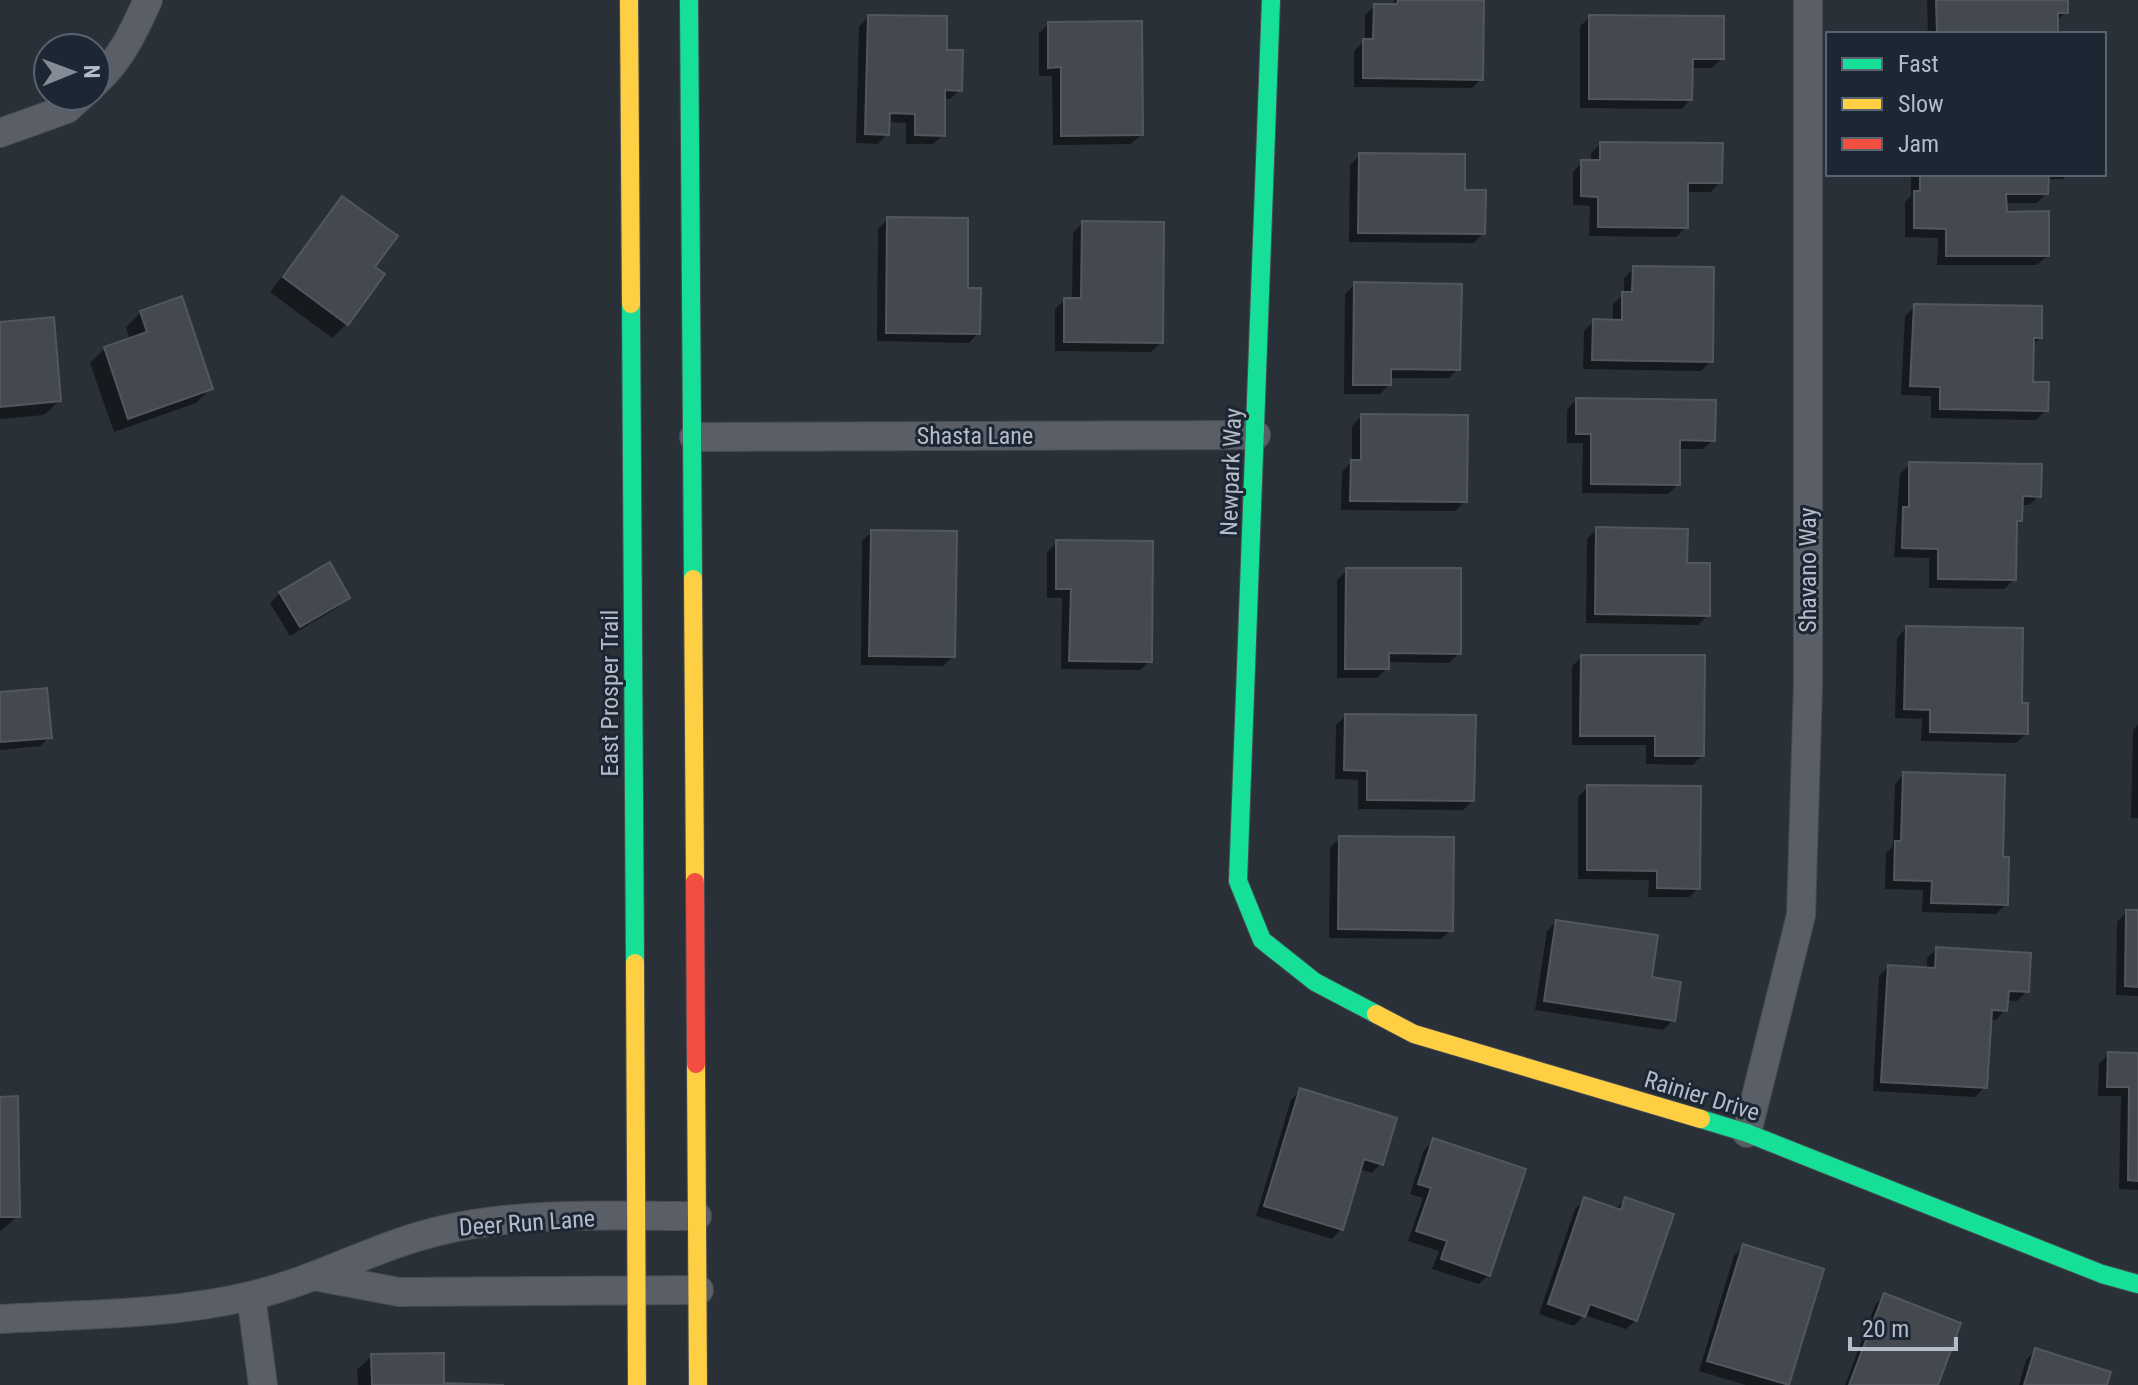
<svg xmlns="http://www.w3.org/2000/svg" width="2138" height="1385" viewBox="0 0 2138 1385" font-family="'Roboto Condensed',sans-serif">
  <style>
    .shadow { fill: #0007 }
    .building { fill: #444950; stroke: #52575f; stroke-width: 2 }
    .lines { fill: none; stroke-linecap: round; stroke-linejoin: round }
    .street-casing { stroke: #484c53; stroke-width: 30 }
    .fast-casing { stroke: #484c53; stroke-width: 20 }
    .slow-casing { stroke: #484c53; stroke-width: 20 }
    .jam-casing { stroke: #484c53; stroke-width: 20 }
    .street { stroke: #5a5e66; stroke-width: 28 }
    .fast { stroke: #16e098; stroke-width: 18 }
    .slow { stroke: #ffcf43; stroke-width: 18 }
    .jam { stroke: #f24e42; stroke-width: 18 }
    .labels { text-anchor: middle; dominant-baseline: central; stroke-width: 6; stroke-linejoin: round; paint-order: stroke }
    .street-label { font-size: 24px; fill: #b4bcc9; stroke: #1d2633 }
  </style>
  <rect width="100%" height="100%" fill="#2a3038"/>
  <!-- shadow -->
  <path class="shadow" d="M1395 0H1482L1481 79 1472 88 1354 87V51L1365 40V15L1375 6H1390Z
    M1927 0H2066V12L2056 22V34H1928Z
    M868 17 945 52 960 90 950 99H943V135L933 144H906V123L888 122 887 134 878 144 856 143 859 27Z
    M1590 17 1722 58 1712 68H1691L1690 100 1681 109 1580 108V26Z
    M1049 24 1141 135 1131 144 1053 145 1052 76H1039V33Z
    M1601 144 1720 182 1711 192H1686V227L1676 237 1589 236 1590 206 1573 205V172L1582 162H1591V153Z
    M1360 155 1463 192 1483 233 1474 243 1349 242 1350 165Z
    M1911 174H2068L2063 179H2047L2046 193 2037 203H2005V214L2047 256 2037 265H1937L1938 238 1905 237V202L1911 196Z
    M343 198 372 268 347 323 332 338 270 292Z
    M888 219 966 290 978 333 969 343 877 341 878 229Z
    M1082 223 1161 342 1151 352 1055 351V309L1065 300H1072L1073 233Z
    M1634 268 1711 361 1701 371 1583 369 1584 331 1594 321 1613 322V304L1624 294V278Z
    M1355 284 1458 369 1449 378H1389V385L1380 394H1344L1345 294Z
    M1915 306 2040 338 2031 346V383L2046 410 2036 420 1931 418V396L1901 395 1905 316Z
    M141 312 211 388 196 403 114 432 90 363 105 348 130 340 126 327Z
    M0 324 59 401 44 415 0 419Z
    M1576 400 1713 440 1703 449H1678V484L1668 494 1582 493 1583 443H1567V410Z
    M1362 416 1465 501 1455 511 1341 510 1342 472 1352 461V426Z
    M1910 464 2039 496 2029 505H2021L2020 521 2015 526 2014 579 2004 589 1929 588V558L1894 557 1900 474Z
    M1597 529 1685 565 1708 615 1698 625 1586 623 1587 539Z
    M872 532 953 656 943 666 861 665 862 541Z
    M1057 542 1150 661 1140 670 1061 669 1062 598H1047V552Z
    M1347 570 1459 653 1449 663 1387 662V668L1377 678H1337V580Z
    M280 593 348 598 338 607 290 636 270 603Z
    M1906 628 2020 705 2026 734 2016 743 1921 741 1922 719 1895 718 1897 638Z
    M1582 657 1702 755 1693 765 1646 764V745H1572V666Z
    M0 694 50 737 40 746 0 750Z
    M1346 716 1472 801 1463 810 1358 809V780L1335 779 1336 725Z
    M2138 725V818H2131L2133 730Z
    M1904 774 2001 859 2006 904 1996 914 1922 912 1923 890 1885 889 1886 853 1893 846 1895 784Z
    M1588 787 1698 888 1689 897H1648L1649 880 1578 879V797Z
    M1340 838 1451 930 1441 939 1329 938 1330 848Z
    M2126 912H2138V996L2116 995 2117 922Z
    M1556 922 1649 979 1673 1020 1663 1030 1535 1010 1547 931Z
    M1937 949 2027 991 2017 1001 2006 1000 2005 1010 1996 1020H1990L1985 1087 1975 1097 1873 1091 1879 976 1888 967 1927 969V958Z
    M2109 1054 2138 1055V1190L2119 1189 2121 1096H2098L2099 1064Z
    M1301 1090 1381 1163 1372 1173 1359 1169 1341 1229 1332 1239 1256 1216 1291 1100Z
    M0 1099 18 1216 0 1231Z
    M1434 1140 1488 1275 1479 1284 1432 1269 1439 1251 1408 1241 1423 1198 1410 1194 1424 1150Z
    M1626 1199 1636 1320 1626 1329 1584 1315 1574 1326 1539 1314 1575 1209 1585 1200 1615 1210Z
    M1743 1246 1821 1270 1787 1385H1746L1699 1371 1734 1256Z
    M1884 1296 1936 1385H1845L1875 1305Z
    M2036 1350 2105 1385H2019L2026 1360Z
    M372 1356 442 1385H358L357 1370Z"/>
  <!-- building -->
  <path class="building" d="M1398 0H1484L1483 80 1363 78V39H1373L1374 4H1397Z
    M1936 0H2068V13H2058V34H1937Z
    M868 15 947 16V50H963L962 91 945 90V136L915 135V114L890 113 889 135 865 134Z
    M1589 15 1724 16V59H1693L1692 100 1589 99Z
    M1142 21 1143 135 1061 136V67L1048 68V22Z
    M1600 142 1723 143 1722 183H1688V228L1598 227V197L1581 196V160H1600Z
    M1359 153 1465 154V190H1486L1485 234 1358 233Z
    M1920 174H2049L2048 194H2006L2007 212 2049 211V256H1946V229L1914 228V191H1920Z
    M342 196 398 236 375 267 385 274 348 325 283 277Z
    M887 217 968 218V288H981L980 334 886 333Z
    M1082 221 1164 222 1163 343 1064 342V298H1081Z
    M1633 266 1714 267 1713 362 1592 360 1593 319 1622 320V292H1632Z
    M1354 282 1462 284 1460 370 1391 369V385H1353Z
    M182 296 213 389 128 419 104 347 147 332 140 311Z
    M1914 304 2042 306V338H2034L2033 382H2049L2048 411 1940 409V387L1910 386Z
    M54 317 61 401 0 407V322Z
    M1576 398 1716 400 1715 441 1680 440V485L1591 484V434H1576Z
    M1361 414 1468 415 1467 502 1350 501 1351 460H1361Z
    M1909 462 2042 464 2041 497 2023 496 2022 521H2017L2016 580 1938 579V549L1902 548 1903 507H1909Z
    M1596 527 1688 529 1687 563H1710V616L1595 614Z
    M871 530 957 531 955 657 869 656Z
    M1056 540 1153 541 1152 662 1069 661 1071 589H1056Z
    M330 562 350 598 300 627 279 592Z
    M1346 568H1461V654L1389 653V669H1345Z
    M1906 626 2023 628 2022 703H2028V734L1930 732V710L1904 709Z
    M1581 655H1705L1704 756H1655V736H1580Z
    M47 688 52 738 0 742V692Z
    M1345 714 1476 715 1474 801 1367 800V771L1344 770Z
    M1903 772 2005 775 2003 857H2009L2008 905 1931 903 1932 881 1894 880 1895 841H1901Z
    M1587 785 1701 786 1700 889 1657 888V871L1587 870Z
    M1339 836 1454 837 1453 931 1338 929Z
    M2126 910H2138V987L2125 986Z
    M1556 920 1658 935 1652 977 1681 982 1675 1021 1544 1001Z
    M1936 947 2031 953 2029 992 2009 991 2007 1011 1992 1010 1987 1088 1881 1082 1888 965 1935 968Z
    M2108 1052 2138 1053V1181L2128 1180 2129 1087H2107Z
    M1300 1088 1397 1118 1383 1165 1364 1159 1343 1230 1264 1206Z
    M18 1096 20 1217H0V1097Z
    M1433 1138 1526 1169 1490 1276 1441 1259 1447 1241 1416 1231 1431 1188 1418 1184Z
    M1584 1197 1621 1210 1625 1197 1674 1214 1637 1321 1590 1304 1585 1317 1548 1304Z
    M1743 1244 1824 1269 1789 1385 1707 1361Z
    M1884 1293 1961 1323 1938 1385H1849Z
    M2035 1348 2111 1372 2107 1385H2024Z
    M444 1353V1383L504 1385H372L371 1354Z"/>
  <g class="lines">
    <defs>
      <path id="street" d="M96 82C121 59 134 31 148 0
        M0 133 67 109 81 96
        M694 437 1256 435
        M1747 1133 1801 915 1808 686V0
        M319 1277 399 1292 699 1290
        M251 1296 263 1385
        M0 1319C84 1314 172 1315 254 1295 320 1279 377 1245 443 1230 524 1211 613 1216 697 1216"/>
      <path id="fast" d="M689 0 693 579
        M1271 0 1238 881 1262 940 1315 982 1376 1014
        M631 304 635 963
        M1701 1119 1747 1133 2102 1274 2138 1284"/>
      <path id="slow" d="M629 0 631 304
        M693 579 695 882
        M635 963 637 1385
        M1376 1014 1414 1034 1701 1119
        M696 1064 698 1385"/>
      <path id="jam" d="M695 882 696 1064"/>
    </defs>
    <!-- street casing -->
    <use href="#street" class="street-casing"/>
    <!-- fast casing -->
    <use href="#fast" class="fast-casing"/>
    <!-- slow casing -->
    <use href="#slow" class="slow-casing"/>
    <!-- jam casing -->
    <use href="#jam" class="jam-casing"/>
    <!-- street -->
    <use href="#street" class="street"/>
    <!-- fast -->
    <use href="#fast" class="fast"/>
    <!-- slow -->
    <use href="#slow" class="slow"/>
    <!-- jam -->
    <use href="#jam" class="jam"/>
  </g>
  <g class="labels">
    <!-- street labels -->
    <g class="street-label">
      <text x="975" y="436">Shasta Lane</text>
      <text transform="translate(1231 472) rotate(-88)">Newpark Way</text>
      <text transform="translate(1808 570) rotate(-90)">Shavano Way</text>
      <text transform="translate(610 693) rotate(-90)">East Prosper Trail</text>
      <text transform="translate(1702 1096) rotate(17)">Rainier Drive</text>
      <text transform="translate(527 1223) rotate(-4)">Deer Run Lane</text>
    </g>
  </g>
  <!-- legend -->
  <rect x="1826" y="32" width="280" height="144" fill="#1d2633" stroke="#59626f" stroke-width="2"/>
  <rect x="1842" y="58" width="40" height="12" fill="#16e098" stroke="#59626f" stroke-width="2"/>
  <text x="1898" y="72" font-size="24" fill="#b4bcc9">Fast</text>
  <rect x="1842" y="98" width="40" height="12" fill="#ffcf43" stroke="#59626f" stroke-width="2"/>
  <text x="1898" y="112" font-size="24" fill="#b4bcc9">Slow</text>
  <rect x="1842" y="138" width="40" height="12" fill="#f24e42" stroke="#59626f" stroke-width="2"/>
  <text x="1898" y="152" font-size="24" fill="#b4bcc9">Jam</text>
  <!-- north arrow -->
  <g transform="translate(72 72) rotate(89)"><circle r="38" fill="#1d2633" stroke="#59626f" stroke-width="2"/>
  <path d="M0-6L14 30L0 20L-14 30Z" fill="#848b96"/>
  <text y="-12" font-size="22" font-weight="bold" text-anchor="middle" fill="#b4bcc9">N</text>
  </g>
  <!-- scale -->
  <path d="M1850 1337v12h106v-12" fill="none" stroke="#b4bcc9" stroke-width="4"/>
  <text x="1862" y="1337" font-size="24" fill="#b4bcc9" stroke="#1d2633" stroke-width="6" paint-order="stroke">20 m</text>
</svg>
